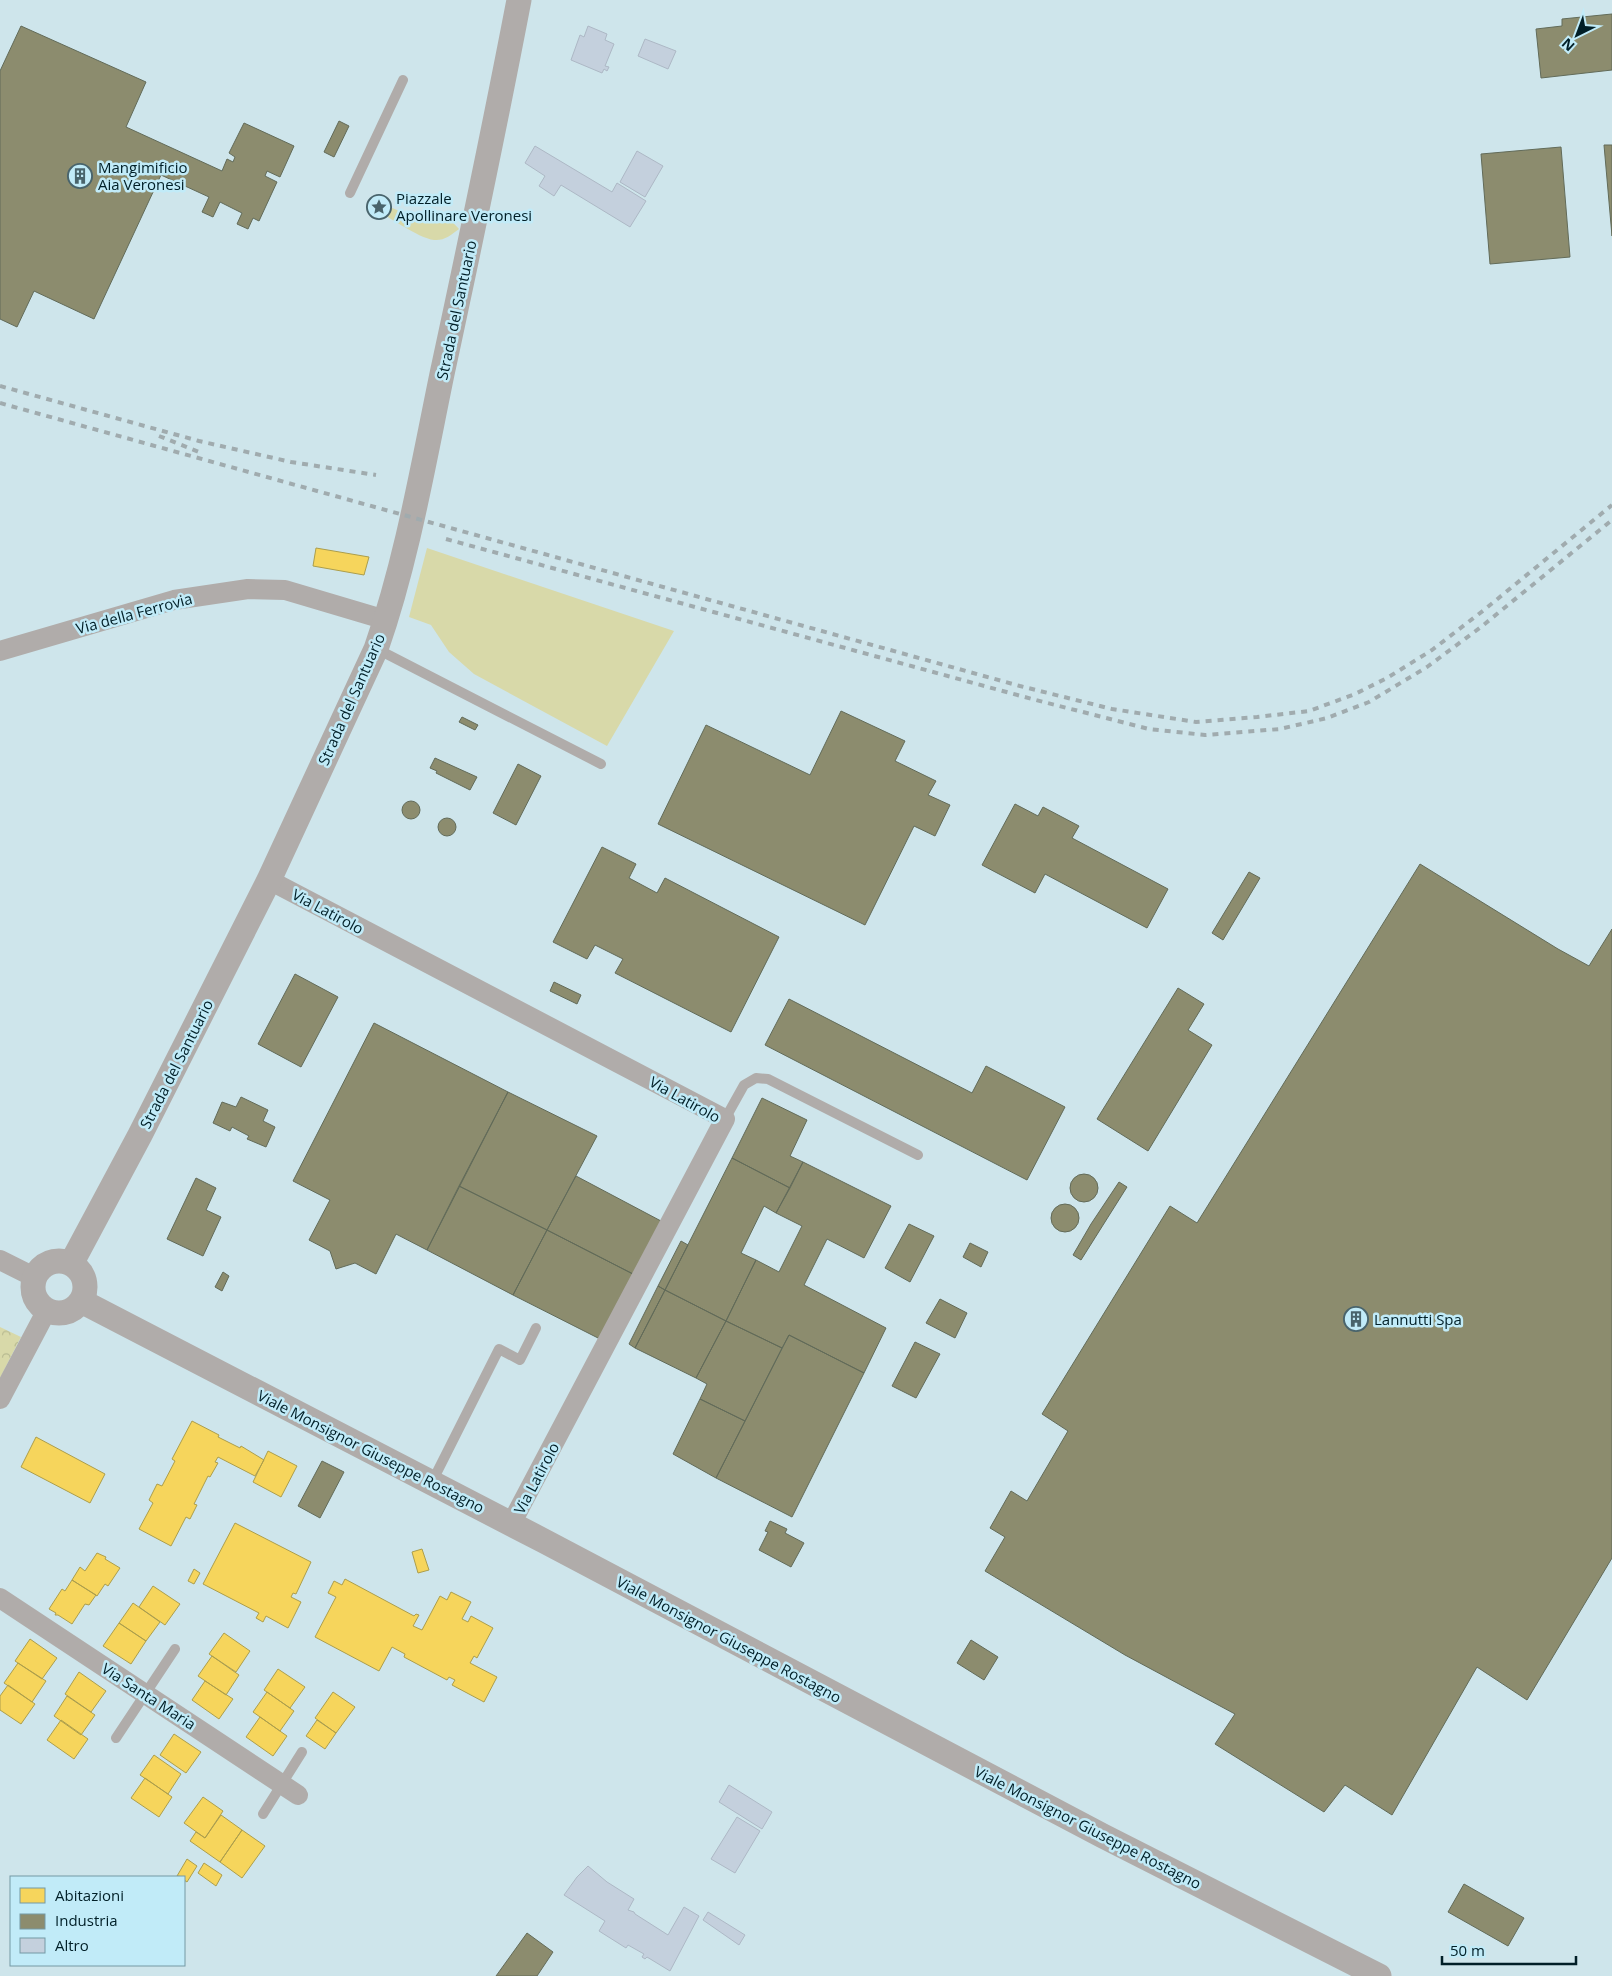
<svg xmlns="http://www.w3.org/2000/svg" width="1612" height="1976" viewBox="0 0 1612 1976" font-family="'Open Sans',sans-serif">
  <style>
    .green { fill: #d8d9a9 }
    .park { fill: url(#park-crowns) }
    .homes { fill: #f6d55c; stroke: #ac9e4c }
    .industry { fill: #8c8c6e; stroke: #626b59 }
    .building { fill: #c4d0dd; stroke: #adb8c5 }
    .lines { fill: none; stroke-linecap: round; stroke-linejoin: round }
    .service { stroke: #b0acaa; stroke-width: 10 }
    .minor { stroke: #b0acaa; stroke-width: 20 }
    .tertiary { stroke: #b0acaa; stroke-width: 25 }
    .rail { stroke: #a0abae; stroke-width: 4; stroke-dasharray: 6 6; stroke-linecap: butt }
    .labels { text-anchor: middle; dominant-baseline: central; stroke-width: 5; stroke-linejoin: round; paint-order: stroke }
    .poi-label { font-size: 15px; fill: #011f27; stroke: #c1ebf8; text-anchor: start }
    .street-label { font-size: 15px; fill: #011f27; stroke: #c1ebf8 }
  </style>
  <defs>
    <pattern id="park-crowns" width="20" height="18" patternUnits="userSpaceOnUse" patternTransform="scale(1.25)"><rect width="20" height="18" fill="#d8d9a9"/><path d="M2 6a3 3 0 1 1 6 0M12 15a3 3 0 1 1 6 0" fill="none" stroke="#b8ba91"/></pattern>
  </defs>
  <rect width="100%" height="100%" fill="#cee5eb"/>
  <!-- green -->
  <path class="green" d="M374 200C385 204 396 211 407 213 427 218 445 211 459 229 451 235 444 241 434 240 418 238 386 215 371 207Z
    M427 548 674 631 607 746 474 674 449 652 431 625 409 617Z"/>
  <!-- park -->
  <path class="park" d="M0 1327 21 1337 0 1378Z"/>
  <!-- homes -->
  <path class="homes" d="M316 548 369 557 364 575 313 566Z
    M192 1421 219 1435 218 1437 240 1448 241 1446 264 1460 255 1476 218 1457 215 1462 218 1463 210 1477 208 1476 194 1504 197 1505 190 1519 186 1517 171 1546 139 1529 153 1503 149 1500 157 1484 162 1486 175 1461 172 1459Z
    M36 1437 105 1474 90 1503 21 1467Z
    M268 1451 297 1466 281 1497 253 1482Z
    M235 1523 311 1562 296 1594 293 1593 291 1597 301 1602 288 1628 266 1616 263 1622 256 1618 259 1613 203 1584Z
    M422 1549 429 1570 418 1573 412 1552Z
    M97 1553 106 1557 105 1559 120 1568 108 1586 105 1584 97 1596 72 1580 80 1567 85 1571Z
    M194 1569 200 1573 194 1584 188 1581Z
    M345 1579 414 1616 416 1614 419 1615 413 1626 422 1630 440 1596 447 1600 451 1592 471 1602 462 1619 468 1622 471 1616 493 1628 477 1658 474 1656 470 1663 497 1677 484 1702 452 1685 455 1680 449 1677 447 1680 404 1657 405 1654 392 1647 379 1671 315 1637 336 1597 328 1593 334 1581 342 1585Z
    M72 1580 96 1595 89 1605 85 1604 72 1624 58 1615H55L56 1613 49 1609 62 1589 65 1591Z
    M153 1586 180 1604 165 1625 139 1607Z
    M133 1603 160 1622 146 1641 119 1623Z
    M119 1623 146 1641 131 1664 103 1646Z
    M224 1633 250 1651 236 1672 209 1654Z
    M30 1639 57 1658 42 1679 15 1661Z
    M212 1656 239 1675 226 1695 198 1676Z
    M18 1663 46 1681 32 1702 4 1683Z
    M278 1669 305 1687 290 1708 264 1690Z
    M79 1672 106 1691 91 1712 65 1694Z
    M205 1681 233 1699 219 1719 192 1700Z
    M8 1685 35 1704 21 1724 0 1710V1696Z
    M267 1692 294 1711 280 1731 253 1712Z
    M333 1692 355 1707 336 1733 315 1718Z
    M67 1696 95 1715 81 1735 54 1716Z
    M260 1717 287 1736 273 1756 246 1737Z
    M61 1720 88 1739 74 1759 47 1740Z
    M317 1720 336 1733 325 1749 306 1736Z
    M174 1734 201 1752 186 1773 160 1755Z
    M154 1755 181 1774 168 1794 140 1775Z
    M145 1778 172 1797 159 1817 131 1798Z
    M203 1797 223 1811 205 1838 184 1823Z
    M221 1815 242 1830 220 1862 190 1841 196 1832 205 1838Z
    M242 1830 265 1846 242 1878 220 1862Z
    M187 1859 197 1866 187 1882 184 1880V1877L177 1876Z
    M204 1863 222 1875 216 1886 198 1873Z"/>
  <!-- industry -->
  <path class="industry" d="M1612 14V70L1541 78 1536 29 1562 26V19Z
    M21 26 146 82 126 127 222 171 227 159 233 162 235 157 229 153 244 123 294 146 280 177 267 171 265 176 277 182 259 221 253 218 248 229 237 224 242 213 220 202 213 217 202 212 209 197 161 175 94 319 34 291 17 327 0 319V71Z
    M339 121 349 126 334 157 324 152Z
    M1604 145H1612V236Z
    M1561 147 1570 257 1490 264 1481 154Z
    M841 711 905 741 895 761 936 781 928 795 950 805 935 836 914 826 865 925 658 824 706 725 810 775Z
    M462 717 478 725 475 730 459 722Z
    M435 758 477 777 470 790 436 773 437 771 430 768Z
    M518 764 541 776 516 825 493 813Z
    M402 810a9 9 0 1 1 18 0a9 9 0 1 1-18 0Z
    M1015 804 1038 816 1043 807 1079 826 1072 838 1168 889 1147 928 1045 874 1035 893 982 865Z
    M438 827a9 9 0 1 1 18 0a9 9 0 1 1-18 0Z
    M602 847 636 864 629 878 657 893 665 878 779 937 731 1032 615 973 623 959 595 945 587 959 553 942Z
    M1420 864 1558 949 1589 966 1612 929V1558L1527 1700 1477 1667 1392 1815 1345 1785 1324 1812 1215 1744 1235 1714 1125 1655 985 1571 1005 1537 990 1528 1011 1491 1027 1501 1068 1431 1042 1414 1170 1206 1197 1223Z
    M1249 872 1260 878 1223 940 1212 933Z
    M295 974 338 997 301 1067 258 1044Z
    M554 982 581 995 577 1004 550 991Z
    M1178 988 1204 1004 1188 1030 1212 1045 1148 1151 1097 1119Z
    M789 999 972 1093 986 1066 1065 1107 1027 1180 765 1045Z
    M374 1023 508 1092 427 1250 396 1234 376 1274 355 1263 336 1269 330 1251 309 1240 330 1200 293 1181Z
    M508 1092 597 1136 547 1230 459 1186Z
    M241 1097 268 1110 263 1121 275 1127 266 1147 247 1139 249 1136 232 1127 230 1131 213 1123 222 1102 236 1107Z
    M762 1098 807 1120 790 1156 803 1162 790 1188 732 1158Z
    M732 1158 790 1188 776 1213 764 1206 741 1253 756 1260 726 1321 665 1290Z
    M803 1162 891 1206 864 1258 827 1239 804 1285 886 1328 864 1373 789 1335 782 1348 726 1321 756 1260 779 1272 802 1226 776 1213Z
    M1070 1188a14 14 0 1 1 28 0a14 14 0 1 1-28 0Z
    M576 1176 661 1221 633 1274 547 1230Z
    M196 1178 216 1188 206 1210 221 1217 203 1256 167 1239Z
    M1119 1182 1127 1187 1081 1260 1073 1255 1091 1224Z
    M459 1186 547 1230 513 1295 427 1250Z
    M1051 1218a14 14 0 1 1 28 0a14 14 0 1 1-28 0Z
    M909 1224 934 1236 910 1282 885 1268Z
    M547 1230 633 1274 600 1339 513 1295Z
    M681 1241 688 1245 665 1290 658 1286Z
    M970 1243 988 1252 981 1267 963 1257Z
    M223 1272 229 1276 222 1291 215 1287Z
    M658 1286 665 1290 635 1348 629 1344Z
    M665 1290 726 1321 696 1378 635 1348Z
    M940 1299 967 1313 955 1338 926 1323Z
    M726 1321 782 1348 745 1421 700 1399 707 1384 696 1378Z
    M789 1335 864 1373 792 1517 716 1478Z
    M915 1342 940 1354 916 1398 892 1386Z
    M700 1399 745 1421 716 1478 673 1454Z
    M322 1461 344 1472 320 1518 298 1506Z
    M770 1521 787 1529 785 1533 804 1543 791 1567 759 1550 768 1532 765 1531Z
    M971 1640 998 1657 984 1680 957 1663Z
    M1464 1884 1524 1918 1508 1946 1448 1912Z
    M527 1933 553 1952 537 1976H496Z"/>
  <!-- building -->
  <path class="building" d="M588 26 607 34 605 40 614 44 605 66 609 67 607 71 604 69 602 73 571 60 580 35 584 37Z
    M645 39 676 51 668 69 638 56Z
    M535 146 612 192 617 183 646 201 630 227 561 185 554 196 539 186 545 176 525 163Z
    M637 151 663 166 645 197 620 182Z
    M729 1785 772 1812 762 1829 719 1802Z
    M737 1817 760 1831 735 1873 711 1859Z
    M588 1866 607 1882 634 1899 628 1910 634 1912 635 1914 668 1935 684 1907 699 1916 670 1971 647 1957 645 1959 642 1957 644 1954 628 1945 626 1948 599 1931 605 1921 564 1895 577 1877Z
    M708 1912 745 1935 739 1945 703 1920Z"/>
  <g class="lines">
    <!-- service -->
    <path class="service" d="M350 193 403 80
      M377 649 601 764
      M725 1119 744 1085 756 1078 768 1079 918 1155
      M432 1482 499 1349 520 1360 536 1328
      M116 1738 175 1649
      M263 1814 302 1752"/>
    <!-- minor -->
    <path class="minor" d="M0 651 174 600 248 589 285 590 386 620
      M269 880 725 1119 511 1524
      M0 1260 34 1277
      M0 1399 47 1310
      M0 1598 298 1795"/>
    <!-- tertiary -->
    <path class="tertiary" d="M33 1287a26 26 0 1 1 52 0a26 26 0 1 1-52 0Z
      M71 1264 140 1135 269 880 376 649C407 560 423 466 442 374 469 249 495 125 519 0
      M81 1301 544 1541 1103 1836 1379 1976"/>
    <!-- rail -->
    <path class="rail" d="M0 386 199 441 291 462 376 475
      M0 403 1020 686 1112 709 1196 722 1257 717 1309 711 1355 694 1387 678 1432 650 1484 610 1612 505
      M159 436 199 452
      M446 539 1032 699 1149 729 1205 735 1280 729 1327 718 1369 702 1427 667 1481 627 1612 520"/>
  </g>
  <!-- icons -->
  <defs>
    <symbol id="building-ring" viewBox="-11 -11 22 22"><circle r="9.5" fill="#c1ebf8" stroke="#49646c" stroke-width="1.5"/><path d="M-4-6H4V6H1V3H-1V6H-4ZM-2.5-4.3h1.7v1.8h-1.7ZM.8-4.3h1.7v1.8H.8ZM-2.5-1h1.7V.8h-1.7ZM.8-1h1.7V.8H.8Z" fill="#49646c"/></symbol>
    <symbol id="sight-ring" viewBox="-11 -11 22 22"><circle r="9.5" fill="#c1ebf8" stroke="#49646c" stroke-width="1.5"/><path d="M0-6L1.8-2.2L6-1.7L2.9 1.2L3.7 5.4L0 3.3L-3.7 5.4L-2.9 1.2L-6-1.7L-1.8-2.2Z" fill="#49646c"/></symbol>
  </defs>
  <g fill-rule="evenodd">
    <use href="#building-ring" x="66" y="162" width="28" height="28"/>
    <use href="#sight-ring" x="365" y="193" width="28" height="28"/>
    <use href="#building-ring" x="1342" y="1305" width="28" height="28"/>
  </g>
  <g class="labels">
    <!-- poi labels -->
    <g class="poi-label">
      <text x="98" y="167">Mangimificio<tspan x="98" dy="17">Aia Veronesi</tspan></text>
      <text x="396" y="198">Piazzale<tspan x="396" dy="17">Apollinare Veronesi</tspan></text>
      <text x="1374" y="1319">Lannutti Spa</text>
    </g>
    <!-- street labels -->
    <g class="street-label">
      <text transform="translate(456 310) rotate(-78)">Strada del Santuario</text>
      <text transform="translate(134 613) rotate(-15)">Via della Ferrovia</text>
      <text transform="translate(351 699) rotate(-66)">Strada del Santuario</text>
      <text transform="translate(328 911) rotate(28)">Via Latirolo</text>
      <text transform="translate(176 1064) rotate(-63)">Strada del Santuario</text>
      <text transform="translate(685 1099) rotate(29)">Via Latirolo</text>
      <text transform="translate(371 1451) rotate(27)">Viale Monsignor Giuseppe Rostagno</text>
      <text transform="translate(536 1478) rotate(-62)">Via Latirolo</text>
      <text transform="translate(729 1639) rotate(28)">Viale Monsignor Giuseppe Rostagno</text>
      <text transform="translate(149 1696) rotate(33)">Via Santa Maria</text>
      <text transform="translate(1088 1827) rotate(27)">Viale Monsignor Giuseppe Rostagno</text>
    </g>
  </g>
  <!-- legend -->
  <rect x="10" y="1876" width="175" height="90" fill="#c1ebf8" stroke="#7499a4"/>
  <rect x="20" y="1888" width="25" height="15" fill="#f6d55c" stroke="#7499a4"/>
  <text x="55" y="1901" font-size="15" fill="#011f27">Abitazioni</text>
  <rect x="20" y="1914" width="25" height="15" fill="#8c8c6e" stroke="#7499a4"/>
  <text x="55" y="1926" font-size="15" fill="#011f27">Industria</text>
  <rect x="20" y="1938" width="25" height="15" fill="#c4d0dd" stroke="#7499a4"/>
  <text x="55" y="1951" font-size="15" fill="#011f27">Altro</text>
  <!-- north arrow -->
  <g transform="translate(1577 35) rotate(222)" stroke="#c1ebf8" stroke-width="4" paint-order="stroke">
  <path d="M0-4L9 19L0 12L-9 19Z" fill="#011f27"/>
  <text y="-8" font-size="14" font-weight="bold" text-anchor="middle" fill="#011f27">N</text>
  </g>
  <!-- scale -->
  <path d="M1442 1956v8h134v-8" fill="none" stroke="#011f27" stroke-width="2.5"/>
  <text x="1450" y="1956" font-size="15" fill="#011f27" stroke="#c1ebf8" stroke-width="4" paint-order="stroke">50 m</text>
</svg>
